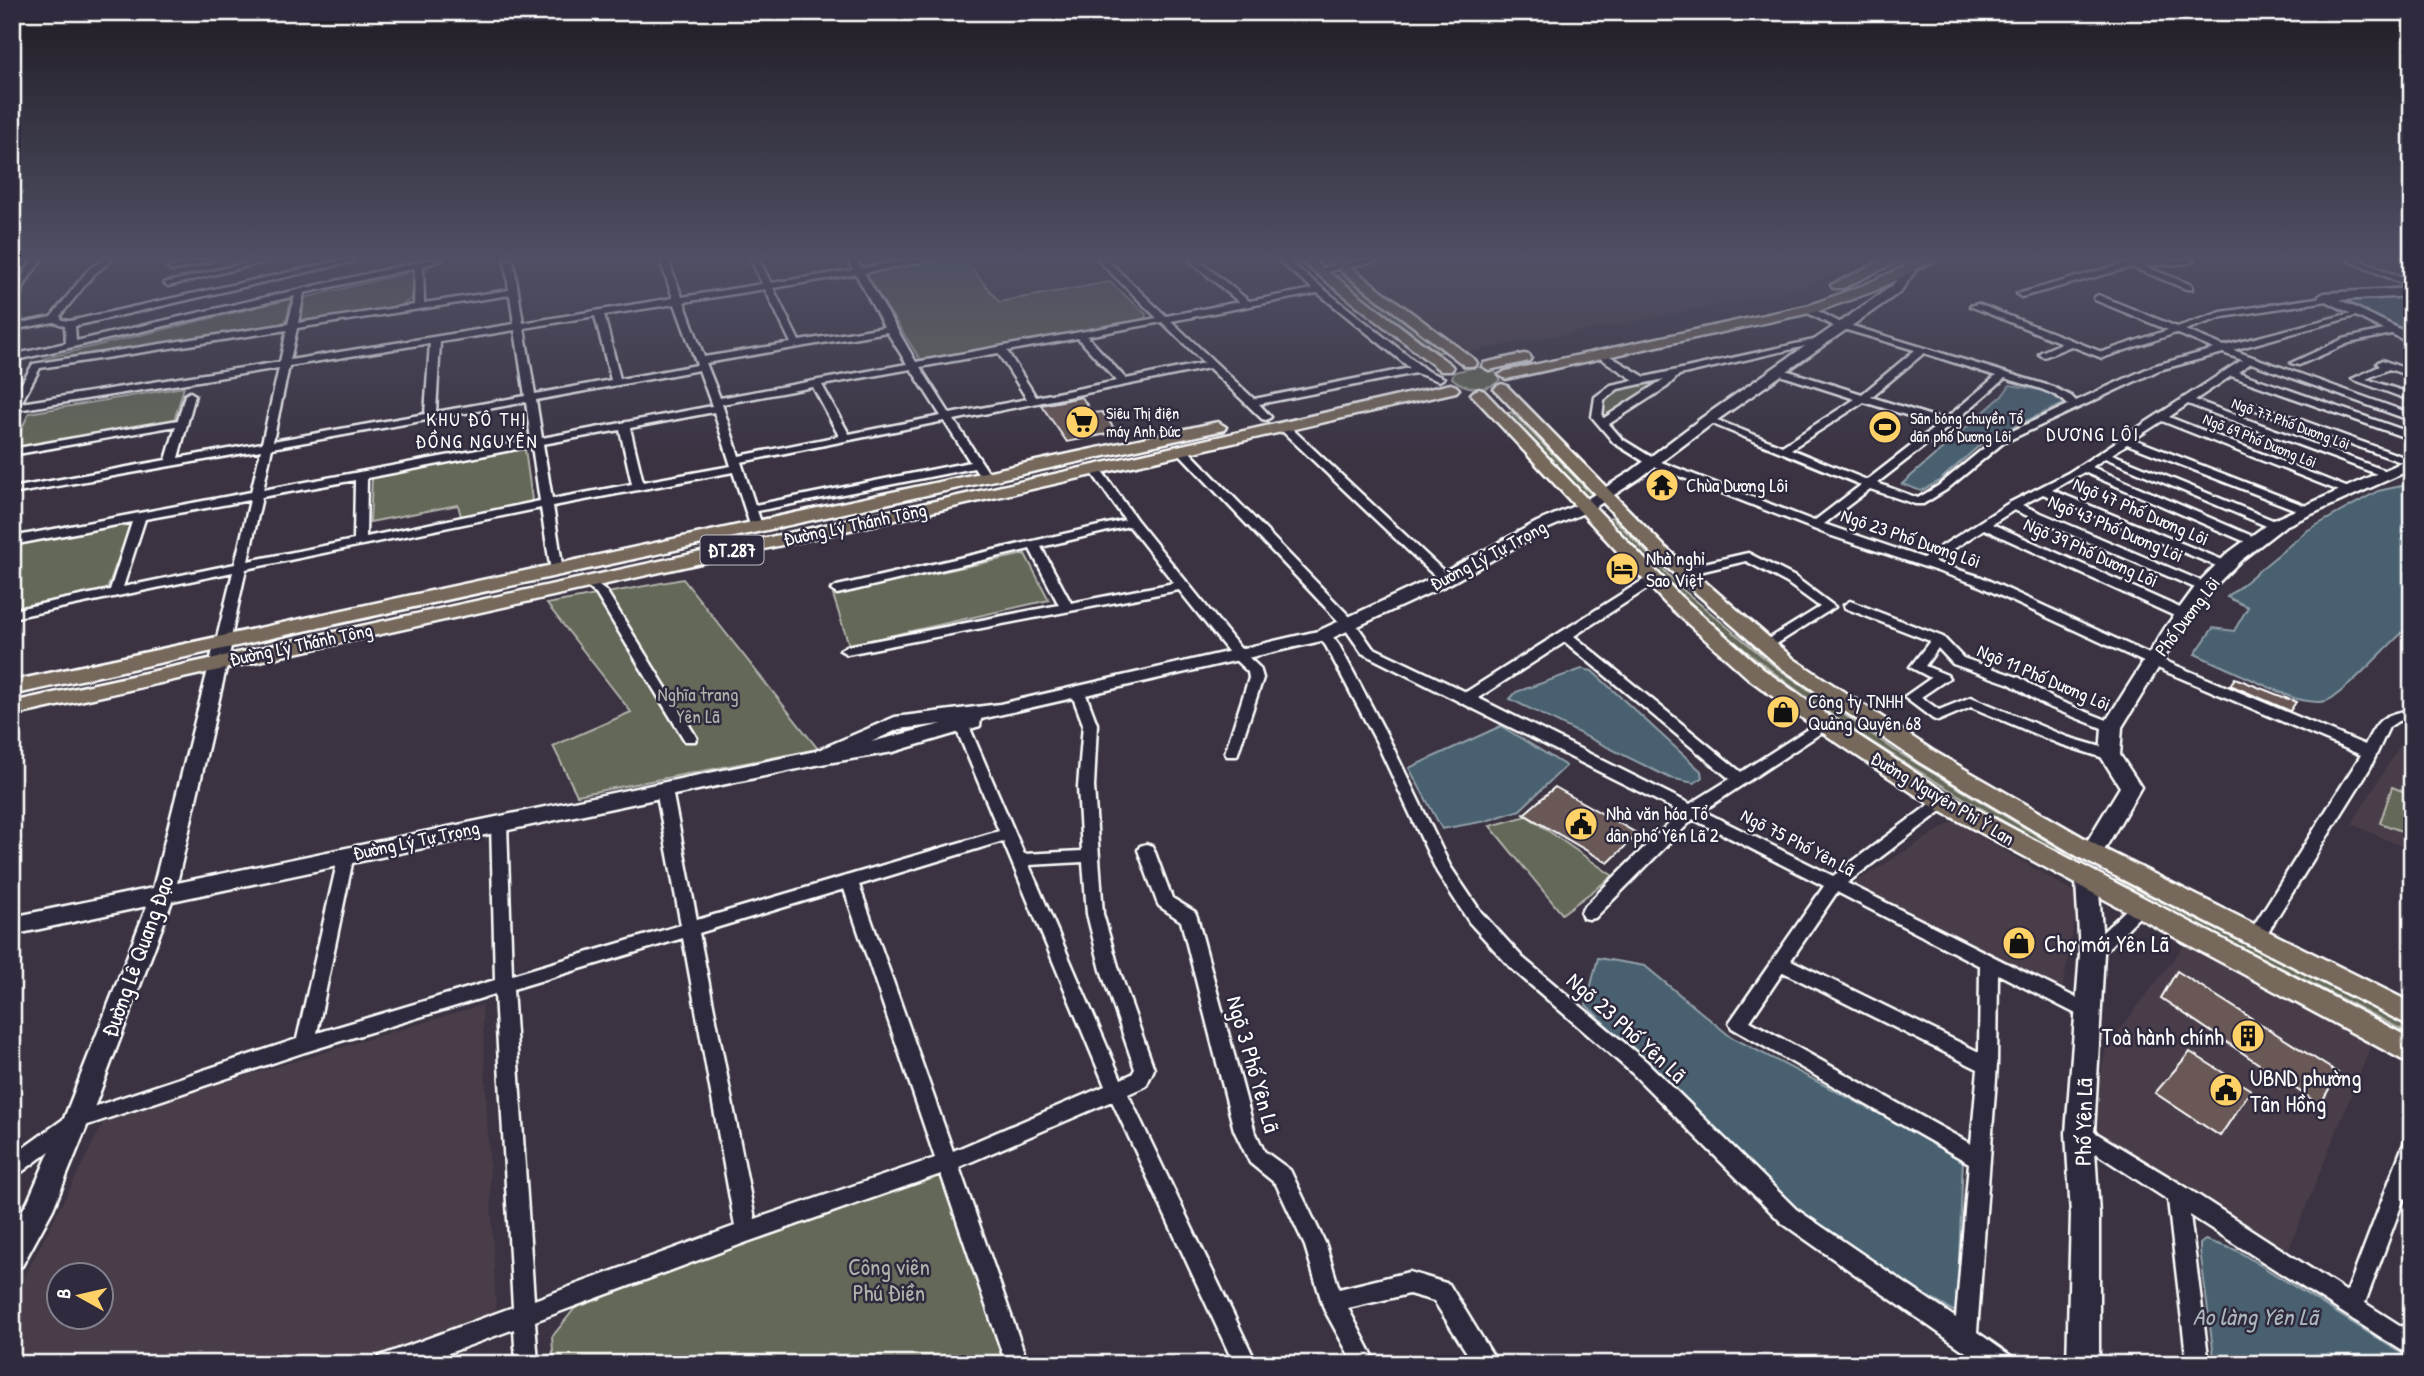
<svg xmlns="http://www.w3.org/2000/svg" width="2424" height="1376" viewBox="0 0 2424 1376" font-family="'Patrick Hand',sans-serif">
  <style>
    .built { fill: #493e48; fill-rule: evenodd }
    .green { fill: #646759; stroke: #b2b3ac; stroke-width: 2 }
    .water { fill: #48616f; stroke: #91a0a9; stroke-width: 2 }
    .building { fill: #695857; stroke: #fff; stroke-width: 2 }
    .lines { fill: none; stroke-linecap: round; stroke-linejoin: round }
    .street-casing { stroke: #fff; stroke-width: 5 }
    .secondary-casing { stroke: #fff; stroke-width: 5 }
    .primary-casing { stroke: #fff; stroke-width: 5 }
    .street { fill: #2f2a3d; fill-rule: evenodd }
    .secondary { fill: #2f2a3d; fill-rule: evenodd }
    .primary { fill: #76695c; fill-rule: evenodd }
    .labels { text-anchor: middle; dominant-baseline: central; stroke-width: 5; stroke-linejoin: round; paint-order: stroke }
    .far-poi-label { font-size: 16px; fill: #fff; stroke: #2f2a3d; text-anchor: start }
    .far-street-label { font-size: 16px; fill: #fff; stroke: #2f2a3d }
    .shield { fill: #2f2a3d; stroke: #c1bfc5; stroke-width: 2 }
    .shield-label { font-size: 18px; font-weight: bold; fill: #fff }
    .far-quarter-label { font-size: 19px; letter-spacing: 2px; fill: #fff; stroke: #2f2a3d }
    .poi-label { font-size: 19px; fill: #fff; stroke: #2f2a3d; text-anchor: start }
    .street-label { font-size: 19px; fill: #fff; stroke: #2f2a3d }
    .park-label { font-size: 19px; fill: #b2b3ac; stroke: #2f2a3d }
    .near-poi-label { font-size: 23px; fill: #fff; stroke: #2f2a3d; text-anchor: start }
    .near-street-label { font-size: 23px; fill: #fff; stroke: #2f2a3d }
    .near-park-label { font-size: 23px; fill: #b2b3ac; stroke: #2f2a3d }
    .near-water-label { font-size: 24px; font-style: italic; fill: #adb8be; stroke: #2f2a3d }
  </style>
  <rect width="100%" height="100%" fill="#3b3342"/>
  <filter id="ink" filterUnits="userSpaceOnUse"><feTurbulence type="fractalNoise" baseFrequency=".0143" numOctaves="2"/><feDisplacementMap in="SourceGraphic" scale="14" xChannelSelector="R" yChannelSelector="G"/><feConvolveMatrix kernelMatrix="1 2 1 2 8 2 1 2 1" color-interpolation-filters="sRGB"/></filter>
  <g filter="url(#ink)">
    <!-- built -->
    <path class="built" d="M965 260H1087L1110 282 999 302Z
      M1296 260H1865L1799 289 1778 294 1420 361Z
      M2411 727H2412V851L2352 824Z
      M1954 821 2079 895 2062 991 1852 884Z
      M2185 944 2371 1046 2286 1256 2090 1132 2106 1048Z
      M482 1005 496 1311 354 1364H12V1301L106 1118ZM60 1274H102V1316H60Z"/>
    <!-- green -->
    <path class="green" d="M942 260H965L999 302 1110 282 1146 314 1145 319 927 360 920 359 866 275 869 271Z
      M415 271 412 299 399 306 315 320 302 319 304 298Z
      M1338 275H1342L1445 352H1438L1336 276Z
      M291 299 286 321 273 327 44 363 45 358Z
      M1476 367C1485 368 1498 369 1500 380 1487 393 1464 389 1452 378L1454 372Z
      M1654 382H1660L1606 417 1601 414C1607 386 1629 386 1654 382Z
      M184 387 174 421 12 449 29 413Z
      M1512 412 1593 496H1586L1507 413Z
      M525 449 532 500 522 507 462 520 458 505 370 522 372 478Z
      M1612 517 1682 589 1773 665 1896 751 2073 857H2067C1924 777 1778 693 1662 575 1643 557 1622 538 1606 518Z
      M131 524 106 592 12 611V545Z
      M1025 554 1049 600 849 645 833 595Z
      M683 579 818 749 577 795 553 746 631 712 547 604Z
      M2392 787 2412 795V835L2380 823Z
      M1527 816 1613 876 1562 914 1490 826Z
      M2116 879 2412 1028V1035L2120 885 2116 883Z
      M936 1172 947 1182 1004 1364H554L552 1337 575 1308Z"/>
    <!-- water -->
    <path class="water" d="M2412 297V327L2401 328 2350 303 2349 300Z
      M2010 385 2040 390 2068 402 1988 438 1939 481 1921 491 1902 484 2002 396Z
      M2401 486H2412V624C2392 640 2345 694 2326 701 2316 704 2303 700 2293 698L2195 654 2213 628 2234 631 2248 607 2227 597 2308 530 2378 491Z
      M1582 669 1592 671 1701 771 1702 778 1694 783 1670 778 1510 699 1516 692Z
      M1501 726 1566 766 1520 810 1486 821 1442 829 1409 768Z
      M1598 958 1645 966 1731 1037 1963 1157 1957 1313 1821 1238 1586 1005Z
      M2205 1240 2236 1250 2412 1360V1364H2215L2200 1250V1244Z"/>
    <!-- building -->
    <path class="building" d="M1082 397 1092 413 1102 412 1117 432 1067 442 1041 405Z
      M2235 678 2296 702 2290 711 2230 685Z
      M1555 787 1638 834 1608 863 1524 814Z
      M2177 971 2338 1073 2320 1105 2161 998Z
      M2190 1052 2251 1090 2220 1136 2155 1093Z"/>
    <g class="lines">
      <defs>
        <path id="street" d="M33 260H41C26 283 13 294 21 323L51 317 88 270 102 260H112L94 274 60 316 62 320 70 321 344 260 355 261 75 326 76 341 427 260H442L423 266 424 303 509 290 505 260H513L523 323 673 298 660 260H673L669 263 682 297 762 284 751 260H759L771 283 853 270 848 260H856L861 268 912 260H932L864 273 916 362 1157 318 1098 260H1107L1166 316 1239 302 1189 260H1198L1249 301 1313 289 1278 260H1287L1427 371 1444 378 1439 381 1416 373 1259 404 1271 417 1266 420 1262 419 1209 368 954 420 992 478 990 480H982L974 468 757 511 763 528 757 532 751 528 733 472 553 506 563 571 557 575 551 571 541 508 246 569 230 642 223 646 216 642 233 572 12 618V610L110 590 132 522 12 545V537L251 492 261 450 12 494V488L166 460 176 426 12 455V449L178 420 185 395 190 392 195 395 178 458 262 443 279 368 17 410 12 413V400L33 364 288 324 295 296 12 361V355L66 343 65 326 54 322 22 328 18 332 13 329 12 291ZM415 268 414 305 298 323 304 293ZM856 274 884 327 799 341 773 288ZM765 289 791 343 704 357 684 302ZM1318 293 1410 368 1254 399 1171 321ZM510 295 514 324 290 360 297 328ZM675 304 697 365 620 379 604 315ZM595 316 611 380 535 394 524 328ZM1162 322 1204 363 1126 379 1087 336ZM287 330 280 362 21 403 40 368ZM515 330 525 396 436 412 440 342ZM887 332 907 364 720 398 706 363ZM1078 338 1117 381 1036 397 1007 351ZM430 343 425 414 273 441 289 366ZM998 353 1027 399 950 414 920 367ZM911 369 941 416 849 434 822 385ZM699 370 712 406 542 438 536 400ZM813 387 839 436 739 456 722 404ZM526 402 531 440 263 490 272 448ZM714 412 731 466 643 482 630 428ZM944 421 970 462 755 505 741 462ZM620 430 632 484 552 499 543 444ZM532 446 540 501 366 537 367 478ZM355 480 354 540 248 561 262 497ZM250 500 235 564 123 587 145 519Z
          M198 260H214L172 271 168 268Z
          M257 260H272L168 286 164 283Z
          M1362 260H1381L1318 273 1314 270Z
          M2153 260H2194L2190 263 2144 266 2192 285V289H2186L2132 267 2021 297 2017 294 2130 262Z
          M2348 260H2360L2412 282V288Z
          M2098 295 2177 327 2221 312 2330 296 2331 298 2327 301 2223 317 2185 330 2224 346 2359 311V315L2233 350 2412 414V421L2251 363 2238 372 2412 433V440L2231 376 2195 400 2389 472 2391 474 2385 477 2188 404 2169 417 2351 489V493L2347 494 2162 421 2134 439 2311 508V512L2307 514 2127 444 2112 454 2280 523 2282 526 2276 530 2105 458 2092 467 2259 539 2261 542 2259 545 2255 546 2084 472 2052 490 2230 563 2232 566 2230 569 2226 570 2043 494 2022 505 2208 584 2210 587 2208 590H2200L2014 510 1992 524 2189 612 2191 615 2189 618H2179L1984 529 1934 562 1981 577 2158 658 2365 745C2378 719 2382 714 2412 710V720L2398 721 2389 727 2370 768 2261 943 2255 945 2249 943 2246 938 2249 933 2361 755 2148 664 1973 583 1829 535 1648 464 1614 443 1592 417 1595 397 1611 385 1634 380 1597 356V352H1603L1645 377 1823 338V342L1679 375 1667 387 1609 424 1622 439 1656 460 1814 521 1861 485 1703 420 1708 417 1712 418 1782 446 1855 399 1774 373V369H1782L1862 394 1915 350 1833 326 1806 312V308H1812L1839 322 2053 387 2071 396 2076 401 2153 366 2214 349 2176 333 2102 358 2071 346 2044 357 2039 354 2041 352 2062 343 1970 306 1978 304 2102 352 2168 330 2095 300 2094 298ZM1924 353 1996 376 1944 420 1871 397ZM2223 353 2242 360 2068 473 2009 503 1923 558 1824 524 1870 489 1915 504H1923L1946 490 2003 443 2159 370ZM2005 378C2025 385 2054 389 2068 405L1995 439 1938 486 1918 498 1877 483 1950 426ZM1664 379 1604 418 1602 417 1604 400 1618 389ZM1864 402 1938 425 1867 480 1791 449Z
          M2393 328 2398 331 2396 333 2349 343 2299 365 2291 363 2343 339Z
          M2382 360 2412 371V377L2389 369 2366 379 2412 394V401L2352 379 2380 366 2377 363Z
          M2257 404 2412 460V466L2253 409 2252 407Z
          M1284 424 1288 425 1449 576 1451 579 1449 582H1441L1280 429 1279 427Z
          M1183 448 1187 449 1354 621 1372 647 1466 692 1648 577H1656L1658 580 1656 583 1574 636 1741 772 1820 721H1830L1832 724 1830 727 1703 811 1833 876 1938 798H1948L1951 802 1948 806 1847 883 2094 1007 2097 1012 2094 1017 2088 1019 2082 1017 1998 974 1997 1065 1977 1332 2011 1356 2014 1364H1983L1782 1223 1632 1073 1511 968 1469 922 1437 872 1376 741 1326 646 1317 635 1319 632H1329L1339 645 1390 741 1450 866 1481 912 1523 958 1646 1061 1796 1209 1956 1318 1969 1163 1732 1028 1729 1023 1824 886 1693 819 1595 918 1589 919 1583 918 1581 913 1583 908 1680 812 1362 653 1344 627 1179 453V449ZM1565 642 1730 779 1690 804 1478 698ZM1837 892 1980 966 1979 1052 1791 960ZM1783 972 1978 1069 1971 1144 1750 1021Z
          M1096 467 1100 468 1136 519 1244 653 1260 668 1263 678 1237 756H1227L1225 753 1249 678 1248 672 1234 659 1179 590 847 654 840 650 847 646 1059 605 1030 549 837 594 831 590 837 586 1125 520 1090 470ZM1129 526 1174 583 1071 603 1041 547Z
          M1748 553 1795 577 1835 607 1767 650 1762 649 1760 646 1762 643 1820 607 1787 583 1746 561 1682 576 1676 572 1678 569Z
          M588 578 607 592 697 738 695 741H685L596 594 582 582Z
          M1850 601 1943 637 1963 658 2020 678 2054 699 2117 724 2119 727 2112 732 2107 730 2044 705 2010 684 1953 664 1938 648 1925 666 1947 675 1949 678 1921 697 1939 710 1971 697 2067 737 2115 751 2117 755 2110 760 2057 743 1971 707 1938 721 1933 719 1904 697 1931 678 1910 667 1930 641 1845 608 1844 605Z
          M1078 688 1085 692 1097 724 1094 787 1103 914 1119 970 1154 1069 1146 1086 1128 1094 1257 1364H1234L1112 1101 959 1167 1028 1364H1006L941 1174 747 1242 535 1321 538 1364H516L514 1329 419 1364H377L380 1356 513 1307 495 994 305 1052 82 1127 19 1174 12 1177V1156L69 1115 297 1039 340 850H352L354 854 317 1033 495 980 491 823 493 819H505L507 823 512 975 681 925 656 790 659 786H669L672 790 697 920 999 831 955 726 962 721 969 726 1024 854 1082 851 1078 787 1083 724 1071 692ZM1003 841 1105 1086 953 1151 859 885ZM1083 862 1087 914 1101 970 1135 1069 1132 1074 1121 1079 1029 865ZM844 889 935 1158 755 1219 699 933ZM683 938 735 1226 534 1300 513 989Z
          M1146 844 1152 846 1154 850 1172 898 1195 912 1197 917 1254 1129 1264 1151 1290 1170 1326 1245 1339 1289 1409 1272 1449 1284 1498 1364H1474L1434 1301 1409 1294 1348 1308 1377 1364H1354L1324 1309 1305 1246 1276 1184 1250 1163 1234 1130 1181 921 1159 906 1157 902 1138 850 1140 846Z
          M2138 902 2144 904 2146 908 2144 912 2098 958 2092 960 2086 958 2083 953 2086 948 2132 904Z
          M2081 1124 2184 1186 2347 1292 2402 1148 2405 1142 2412 1139 2410 1181 2412 1182V1201L2404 1198 2365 1303 2412 1333V1357L2190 1215 2209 1364H2187L2168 1200 2074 1139 2071 1133 2074 1127Z"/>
        <path id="secondary" d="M1908 264 1918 267 1900 292 1713 423 1640 478 1591 510 1549 528 1451 583 1330 639 981 719 980 726 893 752 821 764 172 901 89 1121 53 1209 22 1266 12 1270V1228L28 1201 63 1121 147 906 12 935V917L153 888 216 638H230L232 642 177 883 816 751 895 717 1000 704 1318 631 1439 575 1537 522 1579 504 1630 472 1703 417 1892 286ZM942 724 871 742 899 729Z
          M2412 288V296L2340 300 2412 335V344L2318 297 2324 293Z
          M2412 458V469L2285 526 2240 561 2210 591 2182 629 2122 727 2120 755 2141 787 2099 859 2091 861 2083 859 2080 853 2120 787 2100 755 2102 727 2165 628 2198 583 2228 553 2273 520Z
          M2087 873 2095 875 2098 881 2104 953 2094 1133 2099 1215V1364H2067L2071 1215 2066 1133 2080 953 2076 881 2079 875Z"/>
        <path id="primary" d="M1299 260H1313L1451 365 1453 368 1451 371H1441Z
          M1327 260H1341L1475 360 1477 363 1475 366H1465Z
          M1884 260H1901L1843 288H1833L1831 285Z
          M1919 260H1935L1874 291 1819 311 1506 379 1499 375 1506 371 1810 305 1864 285Z
          M1524 354 1529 355 1531 358 1529 361 1489 370 1482 366 1484 363Z
          M1451 384 1456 386 1459 389 1456 392 949 508 12 716V702L949 498Z
          M1502 384 1507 386 1666 548 1794 659 1935 752 2100 847 2412 1003V1027L2082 859 1919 762 1780 667 1654 556 1497 392 1494 389 1497 386Z
          M1479 389 1484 391 1680 596 1763 669 1833 719 1951 796 2412 1039V1065L1935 808 1817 729 1749 679 1666 604 1474 397 1471 394 1474 391Z
          M1218 422 1226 427 1224 430 12 695V681Z"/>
      </defs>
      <!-- street casing -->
      <use href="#street" class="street-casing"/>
      <!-- secondary casing -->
      <use href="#secondary" class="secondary-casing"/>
      <!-- primary casing -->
      <use href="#primary" class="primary-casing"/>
      <!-- street -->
      <use href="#street" class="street"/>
      <!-- secondary -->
      <use href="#secondary" class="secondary"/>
      <!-- primary -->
      <use href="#primary" class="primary"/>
    </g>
  </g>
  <!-- sky -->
  <linearGradient id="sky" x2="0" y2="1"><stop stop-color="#201c24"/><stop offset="0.57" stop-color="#4f5065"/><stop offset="1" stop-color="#4f5065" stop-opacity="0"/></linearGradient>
  <rect width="2424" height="453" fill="url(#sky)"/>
  <!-- icons -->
  <defs>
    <symbol id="supermarket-disc" viewBox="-11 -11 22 22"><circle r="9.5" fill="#ffd166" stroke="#2f2a3d"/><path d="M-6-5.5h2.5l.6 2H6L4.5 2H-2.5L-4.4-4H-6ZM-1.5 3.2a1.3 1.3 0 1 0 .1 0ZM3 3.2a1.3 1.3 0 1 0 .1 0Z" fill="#111"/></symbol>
    <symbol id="stadium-disc" viewBox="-11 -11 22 22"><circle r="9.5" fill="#ffd166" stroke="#2f2a3d"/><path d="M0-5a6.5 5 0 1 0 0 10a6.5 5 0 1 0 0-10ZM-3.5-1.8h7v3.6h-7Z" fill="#111"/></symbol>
    <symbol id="temple-disc" viewBox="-11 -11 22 22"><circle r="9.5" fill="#ffd166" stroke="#2f2a3d"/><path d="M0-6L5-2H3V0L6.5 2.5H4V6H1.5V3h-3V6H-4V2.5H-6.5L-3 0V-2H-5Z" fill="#111"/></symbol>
    <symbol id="hotel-disc" viewBox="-11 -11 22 22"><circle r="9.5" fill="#ffd166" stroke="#2f2a3d"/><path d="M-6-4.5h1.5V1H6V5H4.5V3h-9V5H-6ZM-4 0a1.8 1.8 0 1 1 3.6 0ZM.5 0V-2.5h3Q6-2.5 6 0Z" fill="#111"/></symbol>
    <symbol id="shop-disc" viewBox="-11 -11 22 22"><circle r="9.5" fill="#ffd166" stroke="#2f2a3d"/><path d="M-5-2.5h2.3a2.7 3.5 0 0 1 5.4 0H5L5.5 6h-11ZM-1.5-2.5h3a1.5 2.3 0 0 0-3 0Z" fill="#111"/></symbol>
    <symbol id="civic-disc" viewBox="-11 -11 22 22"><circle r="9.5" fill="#ffd166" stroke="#2f2a3d"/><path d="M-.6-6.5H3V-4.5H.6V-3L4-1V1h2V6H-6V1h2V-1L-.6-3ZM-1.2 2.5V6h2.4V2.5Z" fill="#111"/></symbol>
    <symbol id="building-disc" viewBox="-11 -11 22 22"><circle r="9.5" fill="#ffd166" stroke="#2f2a3d"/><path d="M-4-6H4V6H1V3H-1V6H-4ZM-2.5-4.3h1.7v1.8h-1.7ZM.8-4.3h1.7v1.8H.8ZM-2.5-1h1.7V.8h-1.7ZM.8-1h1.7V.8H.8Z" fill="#111"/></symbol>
  </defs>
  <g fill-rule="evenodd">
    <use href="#supermarket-disc" x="1063" y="403" width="38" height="38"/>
    <use href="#stadium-disc" x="1866" y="408" width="38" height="38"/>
    <use href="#temple-disc" x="1643" y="466" width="38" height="38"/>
    <use href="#hotel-disc" x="1603" y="550" width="38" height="38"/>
    <use href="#shop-disc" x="1764" y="693" width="38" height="38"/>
    <use href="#civic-disc" x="1562" y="805" width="38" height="38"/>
    <use href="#shop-disc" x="2000" y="924" width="38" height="38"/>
    <use href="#building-disc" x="2229" y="1017" width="38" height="38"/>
    <use href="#civic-disc" x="2207" y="1071" width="38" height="38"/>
  </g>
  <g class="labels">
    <!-- far-poi labels -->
    <g class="far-poi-label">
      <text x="1106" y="413">Siêu Thị điện<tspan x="1106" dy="18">máy Anh Đức</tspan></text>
      <text x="1910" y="418">Sân bóng chuyền Tổ<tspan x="1910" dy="18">dân phố Dương Lôi</tspan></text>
    </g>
    <!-- far-street labels -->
    <g class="far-street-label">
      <text transform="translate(2291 423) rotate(20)">Ngõ 77 Phố Dương Lôi</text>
      <text transform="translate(2260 440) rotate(22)">Ngõ 69 Phố Dương Lôi</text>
    </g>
    <!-- shield labels -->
    <rect class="shield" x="700.5" y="535.5" width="63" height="29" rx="5"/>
    <g class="shield-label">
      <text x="732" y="550">ĐT.287</text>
    </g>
    <!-- far-quarter labels -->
    <g class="far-quarter-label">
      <text x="477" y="419">KHU ĐÔ THỊ<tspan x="477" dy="22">ĐỒNG NGUYÊN</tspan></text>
      <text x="2093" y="434">DƯƠNG LÔI</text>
    </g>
    <!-- poi labels -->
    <g class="poi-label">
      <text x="1686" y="485">Chùa Dương Lôi</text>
      <text x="1646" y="558">Nhà nghỉ<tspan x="1646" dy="22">Sao Việt</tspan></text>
      <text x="1808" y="701">Công ty TNHH<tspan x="1808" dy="22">Quảng Quyên 68</tspan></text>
      <text x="1606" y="813">Nhà văn hóa Tổ<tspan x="1606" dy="22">dân phố Yên Lã 2</tspan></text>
    </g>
    <!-- street labels -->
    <g class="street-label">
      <text transform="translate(2141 511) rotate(23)">Ngõ 47 Phố Dương Lôi</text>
      <text transform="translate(855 524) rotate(-12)">Đường Lý Thánh Tông</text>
      <text transform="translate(2116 528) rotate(23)">Ngõ 43 Phố Dương Lôi</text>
      <text transform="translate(1911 538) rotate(19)">Ngõ 23 Phố Dương Lôi</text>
      <text transform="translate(2091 552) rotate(24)">Ngõ 39 Phố Dương Lôi</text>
      <text transform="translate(1488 555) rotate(-28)">Đường Lý Tự Trọng</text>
      <text transform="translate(2187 616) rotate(-53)">Phố Dương Lôi</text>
      <text transform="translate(301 644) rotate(-12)">Đường Lý Thánh Tông</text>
      <text transform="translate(2044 677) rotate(23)">Ngõ 11 Phố Dương Lôi</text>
      <text transform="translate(1943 798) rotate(31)">Đường Nguyên Phi Ỷ Lan</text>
      <text transform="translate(416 840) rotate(-12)">Đường Lý Tự Trọng</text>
      <text transform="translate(1798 842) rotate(27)">Ngõ 75 Phố Yên Lã</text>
    </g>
    <!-- park labels -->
    <g class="park-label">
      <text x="698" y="694">Nghĩa trang<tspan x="698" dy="22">Yên Lã</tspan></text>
    </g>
    <!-- near-poi labels -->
    <g class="near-poi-label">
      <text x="2044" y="943">Chợ mới Yên Lã</text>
      <text x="2224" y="1036" text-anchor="end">Toà hành chính</text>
      <text x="2250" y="1077">UBND phường<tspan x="2250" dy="26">Tân Hồng</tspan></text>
    </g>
    <!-- near-street labels -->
    <g class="near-street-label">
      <text transform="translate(137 956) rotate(-70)">Đường Lê Quang Đạo</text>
      <text transform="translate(1627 1027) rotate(42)">Ngõ 23 Phố Yên Lã</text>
      <text transform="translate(1254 1064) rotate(74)">Ngõ 3 Phố Yên Lã</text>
      <text transform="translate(2083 1122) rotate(-89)">Phố Yên Lã</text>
    </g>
    <!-- near-park labels -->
    <g class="near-park-label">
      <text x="889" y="1266">Công viên<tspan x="889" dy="26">Phú Điền</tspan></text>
    </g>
    <!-- near-water labels -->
    <g class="near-water-label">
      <text x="2255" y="1316">Ao làng Yên Lã</text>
    </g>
  </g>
  <!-- margin -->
  <rect width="2424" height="1376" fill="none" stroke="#2f2a3d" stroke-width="42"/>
  <rect x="21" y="21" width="2382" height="1334" fill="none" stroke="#fff" stroke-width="2.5" filter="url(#ink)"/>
  <!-- north arrow -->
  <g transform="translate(80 1296) rotate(278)"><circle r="33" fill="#2f2a3d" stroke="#827f8b" stroke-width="2"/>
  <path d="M0-5L12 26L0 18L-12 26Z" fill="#ffd166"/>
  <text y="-10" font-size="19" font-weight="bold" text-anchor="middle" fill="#ffffff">B</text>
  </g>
</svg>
